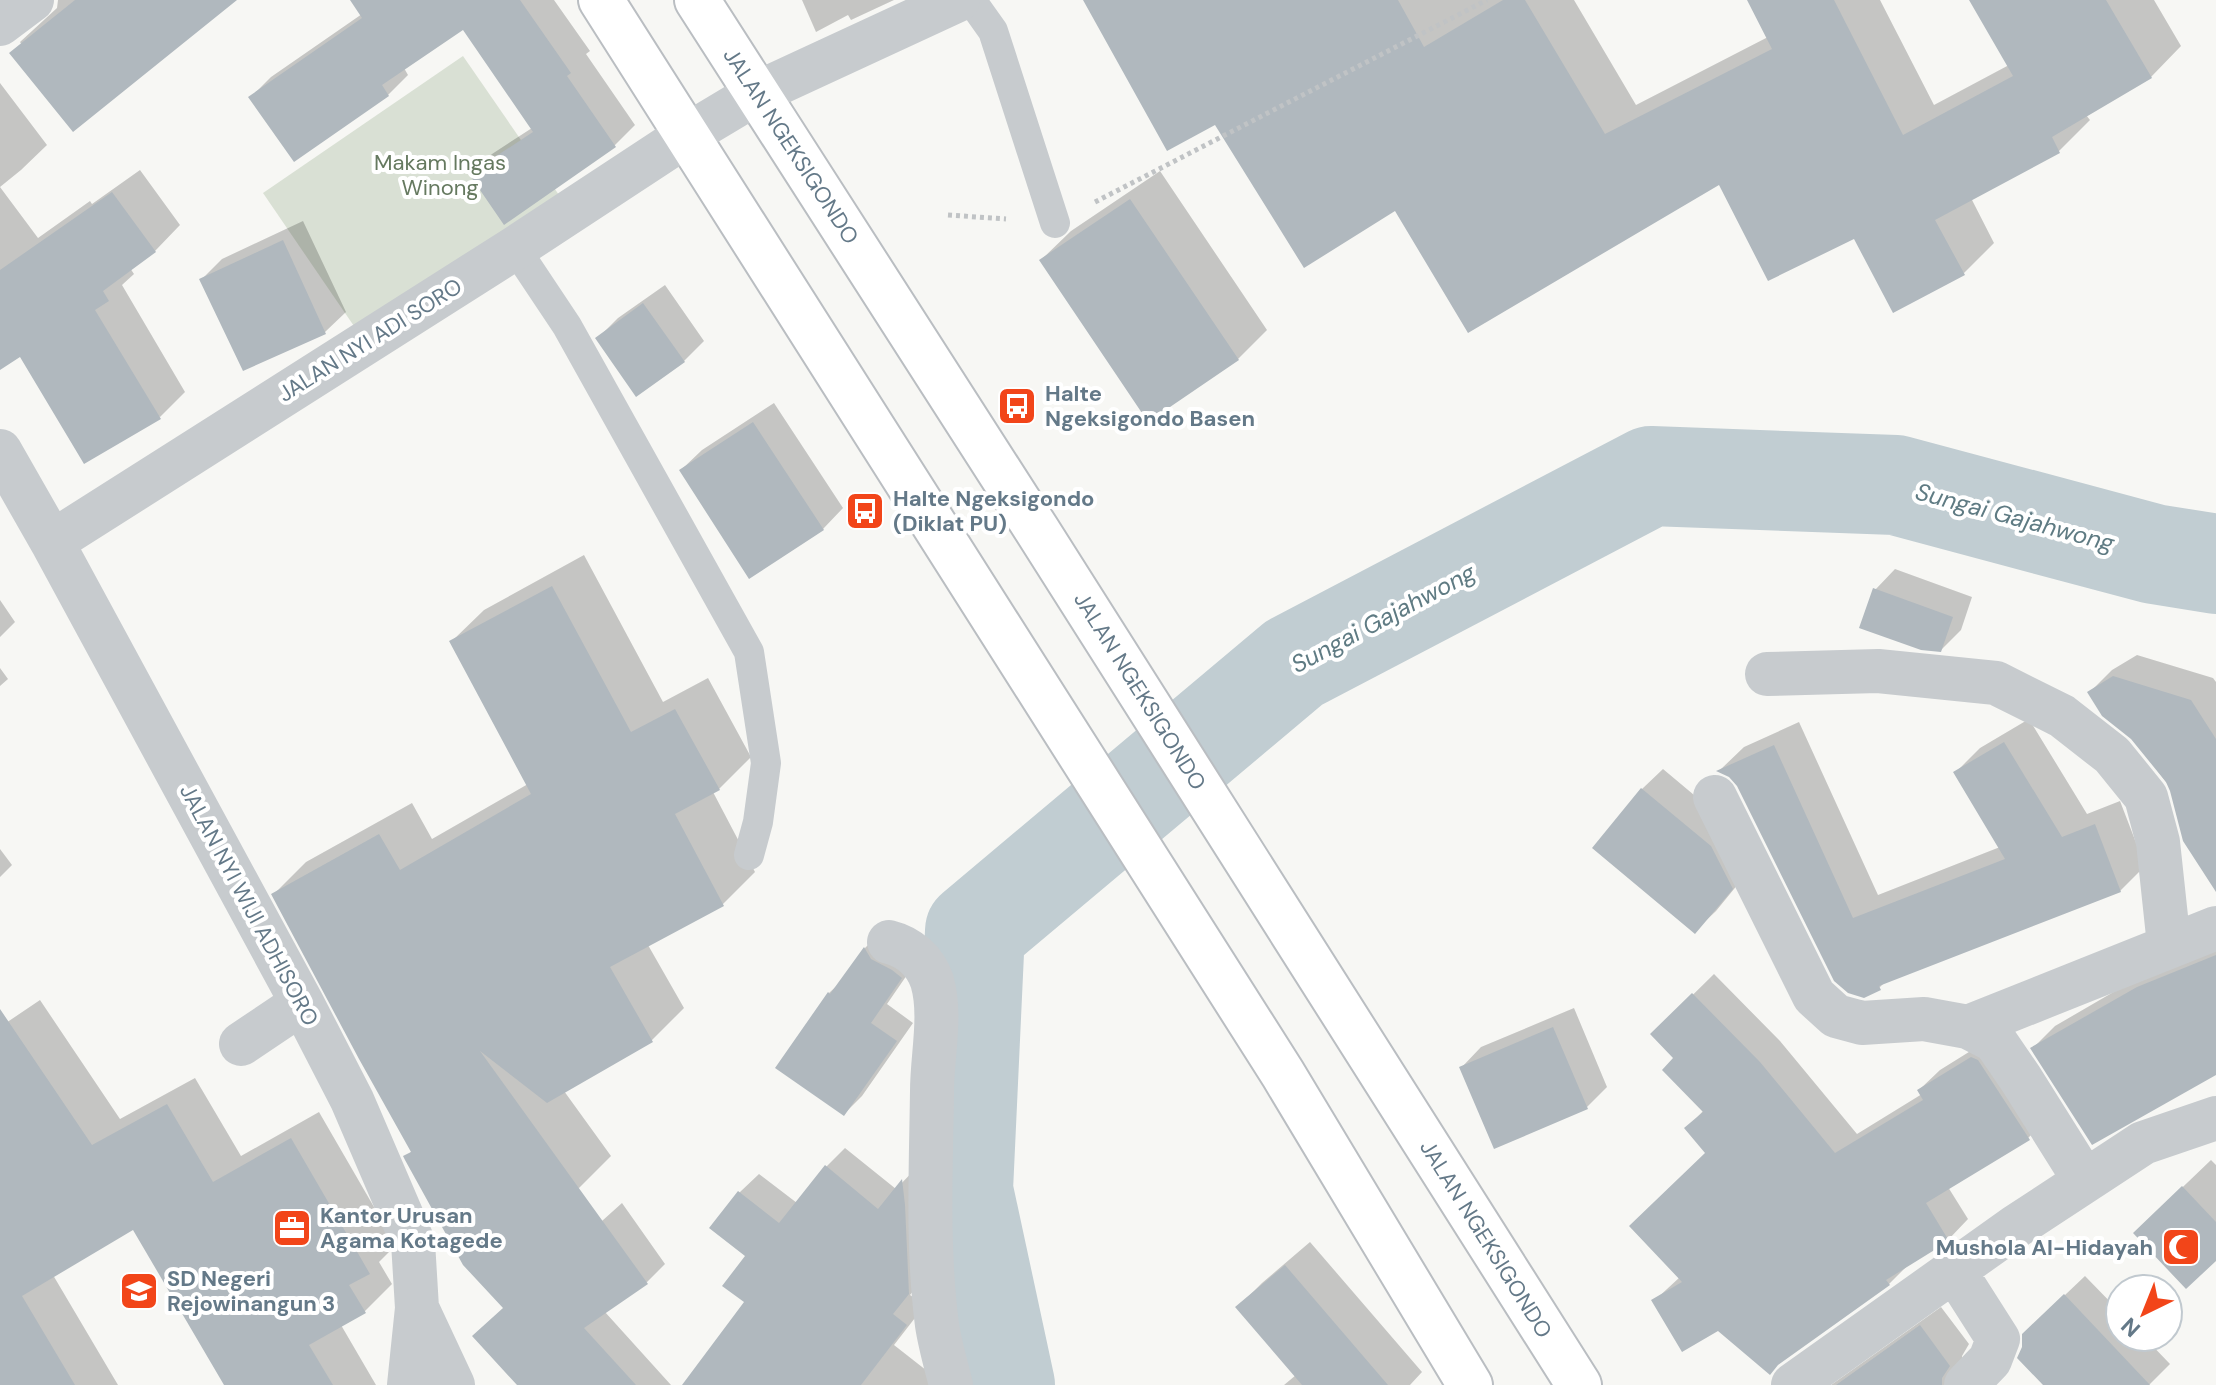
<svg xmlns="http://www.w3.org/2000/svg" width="2216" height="1385" viewBox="0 0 2216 1385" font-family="'DM Sans',sans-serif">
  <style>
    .green { fill: #d9e0d4 }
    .shadow { fill: #0003 }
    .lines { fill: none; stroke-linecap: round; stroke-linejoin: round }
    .river { stroke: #c1cdd2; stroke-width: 100 }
    .building { fill: #b0b8be }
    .primary-casing { stroke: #babec2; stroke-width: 48 }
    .path { stroke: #c0c3c5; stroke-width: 5; stroke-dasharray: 4 4; stroke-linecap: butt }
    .lane { stroke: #c7cbce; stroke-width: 30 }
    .street { stroke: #c7cbce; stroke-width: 44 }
    .primary { stroke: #fff; stroke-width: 44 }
    .labels { text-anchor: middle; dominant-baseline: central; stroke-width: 8; stroke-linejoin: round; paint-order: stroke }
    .street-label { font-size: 22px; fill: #647988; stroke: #fff }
    .park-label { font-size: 22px; fill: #65795f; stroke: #fff }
    .poi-label { font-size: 22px; font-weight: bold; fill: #647988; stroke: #fff; text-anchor: start }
    .water-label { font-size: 24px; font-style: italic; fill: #5f7b83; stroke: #fff }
  </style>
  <rect width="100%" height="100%" fill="#f7f7f4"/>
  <!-- green -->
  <path class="green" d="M463 56 559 195 358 332 263 193Z"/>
  <!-- shadow -->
  <path class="shadow" d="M58 0H234L76 126 20 42 57 8Z
    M352 0H554L590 51 586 54 635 125 615 145 504 223 471 174 492 154 532 128 464 27 404 68 408 75 388 95 251 97 271 77 362 14Z
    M802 0H894L851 20 848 15 816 32Z
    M1104 0H1574L1636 105 1768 37 1749 0H1880L1934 105 2009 65 1972 0H2154L2181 46 2151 77 2086 115 2090 120 2059 151 1971 198 1994 243 1964 273 1854 236 1720 182 1396 209 1216 123Z
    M0 83 47 145 21 170 0 187 38 238 90 201 92 204 140 170 180 225 155 251 130 268 134 274 122 285 185 392 160 417 20 354 0 350Z
    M1160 171 1267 330 1238 359 1041 260 1071 231Z
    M303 221 346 312 325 332 244 369 202 279 222 259Z
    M665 285 704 341 684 361 598 338 618 318Z
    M774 403 843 508 823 529 681 470 702 450Z
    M584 555 663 702 708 678 751 757 719 789 713 792 755 872 723 904 648 945 684 1008 652 1040 564 1091 611 1156 579 1188 406 1157 413 1150 274 894 306 862 412 803 432 839 528 784 451 642 484 610Z
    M1895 569 1972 597 1961 630 1941 650 1875 590Z
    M0 600 15 622 0 637Z
    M2137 655 2213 678 2216 682V888L2172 790 2133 738 2090 692 2112 670Z
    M0 668 8 679 0 686Z
    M2029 719 2087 814 2120 801 2145 866 2120 891 1887 980 1879 988 1739 785 1731 775 1720 770 1744 747 1799 722 1878 895 2000 847 1956 772 1980 748Z
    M1663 769 1731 826 1752 867 1716 911 1695 931 1595 848 1642 789Z
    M0 849 12 865 0 877Z
    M882 931 918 959 887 1004 913 1023 862 1096 844 1114 829 993 843 980 865 948Z
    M2216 943V1072L2033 1048 2055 1026 2160 965Z
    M1714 974 1780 1041 1857 1134 1922 1094 1919 1090 1940 1070 1993 1037 2049 1118 2028 1138 1948 1187 1968 1219 1948 1240 1910 1263 1889 1284 1654 1301 1680 1277 1708 1153 1687 1128 1704 1110 1676 1058 1653 1034Z
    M40 1000 120 1119 195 1078 241 1156 319 1112 396 1245 379 1262 392 1284 365 1311 341 1325 376 1385H227L134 1227 53 1275 118 1385H0V1027Z
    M1574 1008 1607 1087 1587 1107 1461 1068 1481 1047Z
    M845 1148 896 1189 921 1163 927 1274 910 1295 925 1305 894 1345 945 1385H684L746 1302 748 1256 712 1228 740 1192 759 1174 797 1203 826 1167Z
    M2211 1160 2216 1165V1258L2164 1205Z
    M622 1203 665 1264 647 1282 605 1312 671 1385H519L494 1318Z
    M1310 1242 1422 1372 1410 1385H1284L1296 1375 1238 1307 1262 1283Z
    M2085 1276 2120 1312V1337H2144L2170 1364 2149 1385H2046L2045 1314Z
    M1941 1307 1969 1344 1962 1356 1963 1371 1949 1385H1831Z"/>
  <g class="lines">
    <!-- river -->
    <path class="river" d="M1005 1385 963 1190 975 931 1294 663 1651 476 1896 485 2154 554 2216 564"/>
  </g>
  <!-- building -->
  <path class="building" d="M75 0H237L73 132 9 53Z
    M350 0H520L571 73 567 76 616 147 504 225 469 174 533 132 463 30 382 85 389 96 294 162 248 97 362 18Z
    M1083 0H1398L1424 47 1503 0H1525L1605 134 1772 49 1747 0H1834L1903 135 2013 76 1969 0H2106L2152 78 2052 137 2060 153 1935 220 1965 275 1893 313 1854 239 1768 281 1719 185 1468 333 1395 211 1304 268 1215 125 1167 151Z
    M112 192 156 252 103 291 109 301 95 310 161 419 84 464 20 357 0 370V270Z
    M1130 199 1239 360 1148 422 1039 260Z
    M283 240 326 334 243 371 199 279Z
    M643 303 685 362 636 397 595 338Z
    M753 422 824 530 749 579 679 470Z
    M552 586 631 732 675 709 720 790 675 814 724 906 610 967 653 1042 547 1103 480 1051 648 1284 584 1328 636 1385H517L472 1336 503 1308 463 1265 405 1160 403 1156 411 1152 359 1059 271 894 379 834 400 870 531 794 449 641Z
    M1873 588 1953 617 1941 652 1921 650 1859 628Z
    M2113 676 2191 700 2216 739V892L2183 841 2170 791 2166 782 2131 739 2102 716 2087 692Z
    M2004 742 2062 837 2095 824 2121 892 1879 986 1881 990 1864 998 1848 993 1834 981 1737 786 1729 777 1716 771 1774 745 1853 918 2005 859 1953 772Z
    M1641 788 1711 846 1733 889 1695 934 1592 848Z
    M864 947 871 959 892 970 902 978 871 1023 897 1041 844 1116 775 1068 828 992 830 994Z
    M2216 955V1075L2092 1145 2030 1048 2137 987Z
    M1692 993 1760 1062 1835 1153 1923 1100 1917 1090 1971 1057 1978 1060 2030 1140 1926 1203 1949 1241 1886 1280 1890 1285 1778 1365 1770 1375 1718 1331 1682 1352 1651 1300 1682 1282 1629 1226 1705 1153 1684 1128 1703 1112 1662 1070 1673 1058 1650 1034Z
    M0 1009 92 1145 167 1104 213 1182 291 1138 370 1274 349 1285 366 1313 309 1345 333 1385H224L133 1230 22 1296 75 1385H0Z
    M1553 1027 1588 1109 1494 1149 1459 1067Z
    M825 1165 878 1209 902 1179 905 1205 909 1294 893 1314 907 1325 861 1385H682L744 1302 722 1286 745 1256 709 1228 738 1191 779 1223Z
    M2182 1186 2216 1222V1261L2186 1289 2133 1233Z
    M1285 1265 1388 1385H1302L1235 1307Z
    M2064 1294 2150 1385H2043L2017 1358 2022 1347V1334Z
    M1920 1325 1950 1366 1942 1378V1385H1836Z"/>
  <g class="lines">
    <defs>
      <path id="primary" d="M601 0 1283 1074 1470 1385
        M697 0 1037 530 1579 1385"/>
    </defs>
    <!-- primary casing -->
    <use href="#primary" class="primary-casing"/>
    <!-- path -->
    <path class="path" d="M1095 202 1487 0
      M948 215 1006 219"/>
    <!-- lane -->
    <path class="lane" d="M971 0 993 31 1055 223
      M515 248 567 326 749 652 766 763 758 822 749 855"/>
    <!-- street -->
    <path class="street" d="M0 24 32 0
      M0 451 52 542 302 1003 352 1100 413 1242 417 1308 409 1385
      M52 542 515 248 687 135 757 93 958 0
      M1767 674 1878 671 1996 683 2062 716 2112 755 2146 797 2158 842 2169 945
      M1715 797 1814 996 1836 1016 1862 1023 1924 1019 1968 1027 1995 1041 2021 1079 2085 1181
      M889 942C909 947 925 961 932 981 942 1015 932 1056 932 1091 931 1169 927 1248 937 1325 940 1345 946 1365 951 1385
      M1968 1027 2216 928
      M241 1044 302 1003
      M1954 1270 1998 1339 1990 1360 1966 1385
      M417 1308 453 1385
      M1793 1385 2015 1227 2143 1143 2216 1118"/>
    <!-- primary -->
    <use href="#primary" class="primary"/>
  </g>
  <!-- icons -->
  <defs>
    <symbol id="bus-square" viewBox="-11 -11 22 22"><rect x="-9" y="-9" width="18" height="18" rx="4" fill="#f24519" stroke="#fff"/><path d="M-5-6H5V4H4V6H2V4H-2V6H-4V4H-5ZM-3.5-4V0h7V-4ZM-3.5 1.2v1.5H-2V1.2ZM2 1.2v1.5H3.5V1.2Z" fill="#fff"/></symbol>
    <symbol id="office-square" viewBox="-11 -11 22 22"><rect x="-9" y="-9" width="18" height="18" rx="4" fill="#f24519" stroke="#fff"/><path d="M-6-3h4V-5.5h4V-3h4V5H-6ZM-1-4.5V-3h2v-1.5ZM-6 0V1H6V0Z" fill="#fff"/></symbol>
    <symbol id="mosque-square" viewBox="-11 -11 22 22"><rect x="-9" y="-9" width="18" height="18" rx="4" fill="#f24519" stroke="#fff"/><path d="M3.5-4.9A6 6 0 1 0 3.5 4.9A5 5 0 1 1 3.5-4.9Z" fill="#fff"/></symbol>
    <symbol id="school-square" viewBox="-11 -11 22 22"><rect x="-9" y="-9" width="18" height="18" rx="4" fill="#f24519" stroke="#fff"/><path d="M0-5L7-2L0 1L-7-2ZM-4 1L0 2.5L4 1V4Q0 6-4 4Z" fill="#fff"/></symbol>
  </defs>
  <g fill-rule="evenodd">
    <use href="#bus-square" x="995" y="384" width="44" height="44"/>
    <use href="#bus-square" x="843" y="489" width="44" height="44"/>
    <use href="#office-square" x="270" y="1206" width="44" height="44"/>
    <use href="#mosque-square" x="2159" y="1225" width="44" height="44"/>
    <use href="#school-square" x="117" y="1269" width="44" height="44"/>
  </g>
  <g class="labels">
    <!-- street labels -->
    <g class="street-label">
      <text transform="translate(791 146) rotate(57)">JALAN NGEKSIGONDO</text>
      <text transform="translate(370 340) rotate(-32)">JALAN NYI ADI SORO</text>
      <text transform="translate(1140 691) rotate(58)">JALAN NGEKSIGONDO</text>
      <text transform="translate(249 905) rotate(62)">JALAN NYI WIJI ADHISORO</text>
      <text transform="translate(1486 1239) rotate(58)">JALAN NGEKSIGONDO</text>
    </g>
    <!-- park labels -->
    <g class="park-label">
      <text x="440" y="162">Makam Ingas<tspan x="440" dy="25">Winong</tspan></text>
    </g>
    <!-- poi labels -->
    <g class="poi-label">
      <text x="1045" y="393">Halte<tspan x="1045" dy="25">Ngeksigondo Basen</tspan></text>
      <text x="893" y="498">Halte Ngeksigondo<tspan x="893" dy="25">(Diklat PU)</tspan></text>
      <text x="320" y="1215">Kantor Urusan<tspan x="320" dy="25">Agama Kotagede</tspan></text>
      <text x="2153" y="1247" text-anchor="end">Mushola Al-Hidayah</text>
      <text x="167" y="1278">SD Negeri<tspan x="167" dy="25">Rejowinangun 3</tspan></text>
    </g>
    <!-- water labels -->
    <g class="water-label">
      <text transform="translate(2015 517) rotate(15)">Sungai Gajahwong</text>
      <text transform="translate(1383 618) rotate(-28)">Sungai Gajahwong</text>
    </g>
  </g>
  <!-- north arrow -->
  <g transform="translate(2144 1313) rotate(223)"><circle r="38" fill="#ffffff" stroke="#c1c9cf" stroke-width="2"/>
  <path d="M0-6L14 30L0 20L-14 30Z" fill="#f24519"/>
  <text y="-12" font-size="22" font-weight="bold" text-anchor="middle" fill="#647988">N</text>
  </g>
</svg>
